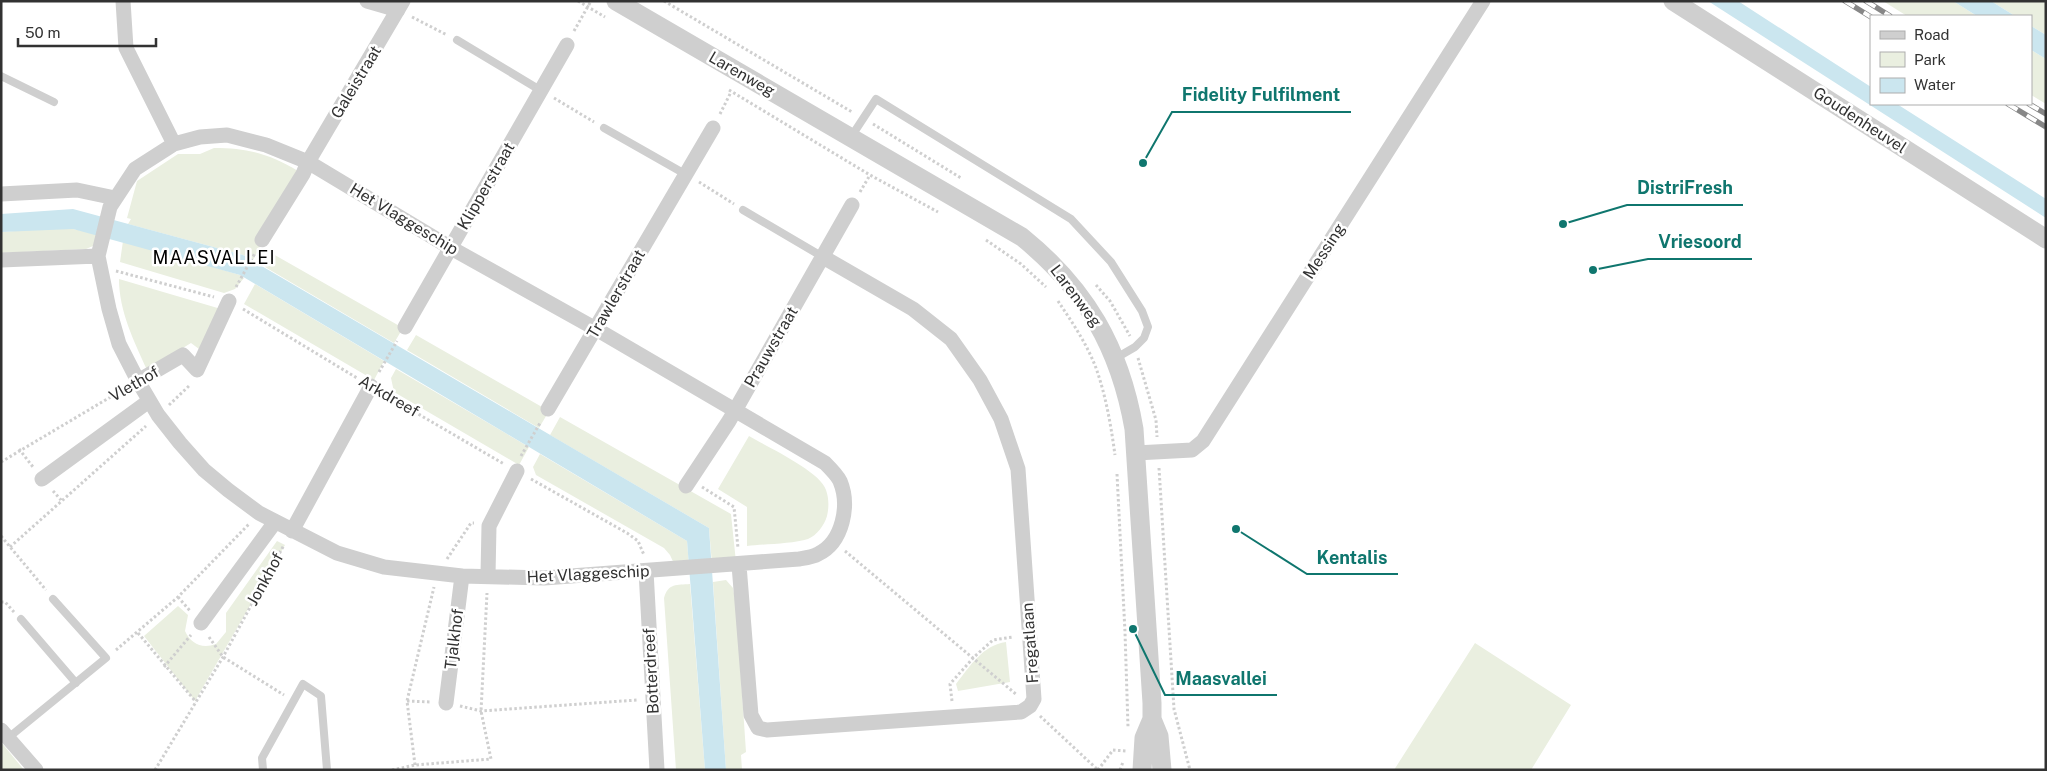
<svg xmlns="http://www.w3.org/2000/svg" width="2047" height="771" viewBox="0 0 2047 771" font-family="'Public Sans',sans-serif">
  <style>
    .green { fill: #eaefe0 }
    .water { fill: #cbe6ef }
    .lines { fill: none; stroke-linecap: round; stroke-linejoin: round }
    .path { stroke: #cfcfcf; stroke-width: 3; stroke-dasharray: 2.5 2.5; stroke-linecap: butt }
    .service { stroke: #cfcfcf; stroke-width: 8 }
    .minor { stroke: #cfcfcf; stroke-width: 15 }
    .tertiary { stroke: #cfcfcf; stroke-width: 19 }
    .rail-casing { stroke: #878787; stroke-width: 5.5 }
    .rail { stroke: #fff; stroke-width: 4; stroke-dasharray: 11; stroke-linecap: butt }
    .labels { text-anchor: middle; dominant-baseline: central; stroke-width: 5; stroke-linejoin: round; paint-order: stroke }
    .street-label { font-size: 16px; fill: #323232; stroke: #fff }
    .neighbourhood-label { font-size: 18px; letter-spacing: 1px; fill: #000; stroke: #fff }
    .leader { fill: none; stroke: #0f766e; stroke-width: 2 }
    .callout-dot { fill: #0f766e; stroke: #fff; stroke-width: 2 }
    .callout-label { font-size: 18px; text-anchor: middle; font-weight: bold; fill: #0f766e; stroke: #fff; stroke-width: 5; stroke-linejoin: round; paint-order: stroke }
  </style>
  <rect width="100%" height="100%" fill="#fff"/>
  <!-- green -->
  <path class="green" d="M1883 1H1953L1977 16H1907Z
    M1991 1H2042L2046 3V35L2031 26V16H2015Z
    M2031 50 2046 59V104L2031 95Z
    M214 148C248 148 269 154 298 171L299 174 253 260 243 255 128 224 131 219 127 218 137 181 178 154H200Z
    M43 229H73L99 234 93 246 86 249 1 253V232Z
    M123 241 240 275 244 278 235 289 224 293 120 262Z
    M273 254 403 328 394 343 265 267Z
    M119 279 221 309 199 349 191 343 147 370C134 341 119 311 119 279Z
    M255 284 384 361 374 380 244 304Z
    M416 335 549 411 539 428 407 350Z
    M396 369 529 447 519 465 394 392 391 378Z
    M560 417 731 514 736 562 712 564 709 528 550 435Z
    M749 436C767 447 820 471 826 490 829 498 829 508 827 516 824 526 817 535 808 539 792 544 764 544 747 546V507L718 489Z
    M540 454 687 541 689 566 676 568 670 555 664 548 536 475 533 467Z
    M277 541 285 545 195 701 144 636 178 606 188 615 185 631C191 644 202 649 216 644L226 632V613Z
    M726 580 733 588 736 605 746 752 741 755 742 770H726L713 582Z
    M690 584 705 770H676L664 598C668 583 677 585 690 584Z
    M1006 642 1010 682 958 691 956 684C970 666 983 645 1006 642Z
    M1475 643 1571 705 1531 770H1394Z
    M1 742 24 770H1Z"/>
  <!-- water -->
  <path class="water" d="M1708 1H1738L1871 87V104H1897L2046 199V218Z
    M1953 1H1991L2015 16H1977Z
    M2031 26 2046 35V59L2031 50Z
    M73 209 243 255 709 528 726 770H705L687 541 240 275 73 229 1 232V214Z"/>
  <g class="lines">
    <!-- path -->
    <path class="path" d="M578 1 605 17
      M664 1 852 112
      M412 17 447 35
      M574 31 591 1
      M729 90 870 175 938 212
      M554 98 594 122
      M720 114 731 92
      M873 124 961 178
      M699 182 734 204
      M860 192 870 175
      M986 240 1021 264 1046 287
      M116 271 214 297
      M1096 285 1110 301 1130 336
      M236 287 255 253
      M1058 301C1072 322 1087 344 1096 368 1106 396 1111 426 1115 455
      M243 309 357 378
      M1138 358 1156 420 1157 437
      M379 372 397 341
      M384 394 504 464
      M169 405 190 385
      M19 449 33 467
      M521 456 540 423
      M1 462 124 389
      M1159 468 1174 709 1190 770
      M1117 474 1125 632 1128 727
      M531 479 627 533 638 541 644 555
      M702 487 734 507 738 548
      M53 491 61 500
      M1 536 46 590
      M10 547 146 426
      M845 551 1017 695
      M447 559 471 523H474
      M178 597 191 612
      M1 602H5L14 612
      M138 633 196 702
      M209 637 223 657 284 695
      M116 650 178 597 249 524
      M164 667 191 635
      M407 701 431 702
      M952 701 950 684 974 657 993 640 1013 637
      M460 706 481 711 637 700
      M1040 716 1098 770
      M415 765 407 701 434 587
      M155 770 223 657 284 545
      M392 770 415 765 491 759 481 711 487 593
      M1098 770 1113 750 1126 751
      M1120 770 1123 762"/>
    <!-- service -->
    <path class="service" d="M457 40 540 90
      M1 76 54 102
      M604 128 685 174
      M851 137 876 99 1071 219 1111 262 1142 311 1148 327 1144 338 1135 347 1116 358
      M743 210 823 257
      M21 619 76 683
      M8 738 106 658 53 599
      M263 770 262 758 303 684 321 696 327 770"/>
    <!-- minor -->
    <path class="minor" d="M123 1 126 48 174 144
      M367 1 398 10
      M227 135 266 145 308 162 451 248 596 329 825 463C830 468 837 475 840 481 850 505 843 542 818 554 813 557 805 558 799 559L544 578 462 576 384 567 337 553 259 513 228 490 204 470 180 443 158 415 138 381 119 344 109 309 98 256 110 207 135 169 174 144 200 137Z
      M1 194 77 190 115 198
      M262 240 303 174 308 162 403 1
      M1 260 98 256
      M405 327 567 45
      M138 381 183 355 197 370 229 301
      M548 409 713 128
      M1136 453 1192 450 1203 441 1483 1
      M42 479 149 401
      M686 486 729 421 852 205
      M292 531 371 386
      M739 565 751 715 758 728 767 730 1021 712 1030 706 1034 699 1018 469 1001 419 980 380 951 339 913 309 823 257
      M646 571 657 770
      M488 575 489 526 517 471
      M201 623 275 522
      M446 703 462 576
      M1 730 36 770"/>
    <!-- tertiary -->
    <path class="tertiary" d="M616 1 1022 237C1086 289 1120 348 1134 429L1152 703V719L1144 738 1142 770
      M1673 1 2046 239
      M1152 719 1159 736 1162 770"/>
    <defs>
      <path id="rail" d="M1845 1 1871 17
        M1866 1 1890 16
        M2008 104 2046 127
        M2029 104 2046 114"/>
    </defs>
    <!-- rail casing -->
    <use href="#rail" class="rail-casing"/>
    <!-- rail -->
    <use href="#rail" class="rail"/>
  </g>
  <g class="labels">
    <!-- street labels -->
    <g class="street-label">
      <text transform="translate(742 74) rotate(30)">Larenweg</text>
      <text transform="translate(356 82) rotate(-59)">Galeistraat</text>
      <text transform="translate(1860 120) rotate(33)">Goudenheuvel</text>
      <text transform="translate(486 186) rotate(-60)">Klipperstraat</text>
      <text transform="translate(404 219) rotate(31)">Het Vlaggeschip</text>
      <text transform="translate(1324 251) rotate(-57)">Messing</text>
      <text transform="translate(616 294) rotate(-60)">Trawlerstraat</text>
      <text transform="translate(1076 296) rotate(53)">Larenweg</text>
      <text transform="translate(771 347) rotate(-60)">Prauwstraat</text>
      <text transform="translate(134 384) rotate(-30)">Vlethof</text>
      <text transform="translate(389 396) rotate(30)">Arkdreef</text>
      <text transform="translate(588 574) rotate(-3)">Het Vlaggeschip</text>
      <text transform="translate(265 579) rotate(-61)">Jonkhof</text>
      <text transform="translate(454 639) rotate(-83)">Tjalkhof</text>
      <text transform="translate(1030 643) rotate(-94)">Fregatlaan</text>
      <text transform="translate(651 671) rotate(-93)">Botterdreef</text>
    </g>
    <!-- neighbourhood labels -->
    <g class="neighbourhood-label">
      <text x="214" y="257">MAASVALLEI</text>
    </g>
  </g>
  <!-- callouts -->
  <path class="leader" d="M1143 163L1172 112H1351M1563 224L1627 205H1743M1593 270L1648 259H1752M1236 529L1307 574H1398M1133 629L1165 695H1277"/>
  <g class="callout-dot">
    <circle cx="1143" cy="163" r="5"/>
    <circle cx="1563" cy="224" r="5"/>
    <circle cx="1593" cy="270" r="5"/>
    <circle cx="1236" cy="529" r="5"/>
    <circle cx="1133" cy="629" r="5"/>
  </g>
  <g class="callout-label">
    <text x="1261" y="101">Fidelity Fulfilment</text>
    <text x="1685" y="194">DistriFresh</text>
    <text x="1700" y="248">Vriesoord</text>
    <text x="1352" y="564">Kentalis</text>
    <text x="1221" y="685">Maasvallei</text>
  </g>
  <!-- border -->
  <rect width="2047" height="771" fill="none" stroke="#323232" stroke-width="5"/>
  <!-- legend -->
  <rect x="1870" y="15" width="162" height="90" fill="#ffffff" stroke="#adadad"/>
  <rect x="1880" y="31" width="25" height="8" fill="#cfcfcf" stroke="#adadad"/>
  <text x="1914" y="40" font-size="15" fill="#323232">Road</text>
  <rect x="1880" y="52" width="25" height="15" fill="#eaefe0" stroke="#adadad"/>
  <text x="1914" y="65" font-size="15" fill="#323232">Park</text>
  <rect x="1880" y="78" width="25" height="15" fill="#cbe6ef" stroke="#adadad"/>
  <text x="1914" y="90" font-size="15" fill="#323232">Water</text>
  <!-- scale -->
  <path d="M18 38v8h138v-8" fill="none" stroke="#323232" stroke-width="2.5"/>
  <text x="25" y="38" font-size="15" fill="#323232" stroke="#ffffff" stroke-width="4" paint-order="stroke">50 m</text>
</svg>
